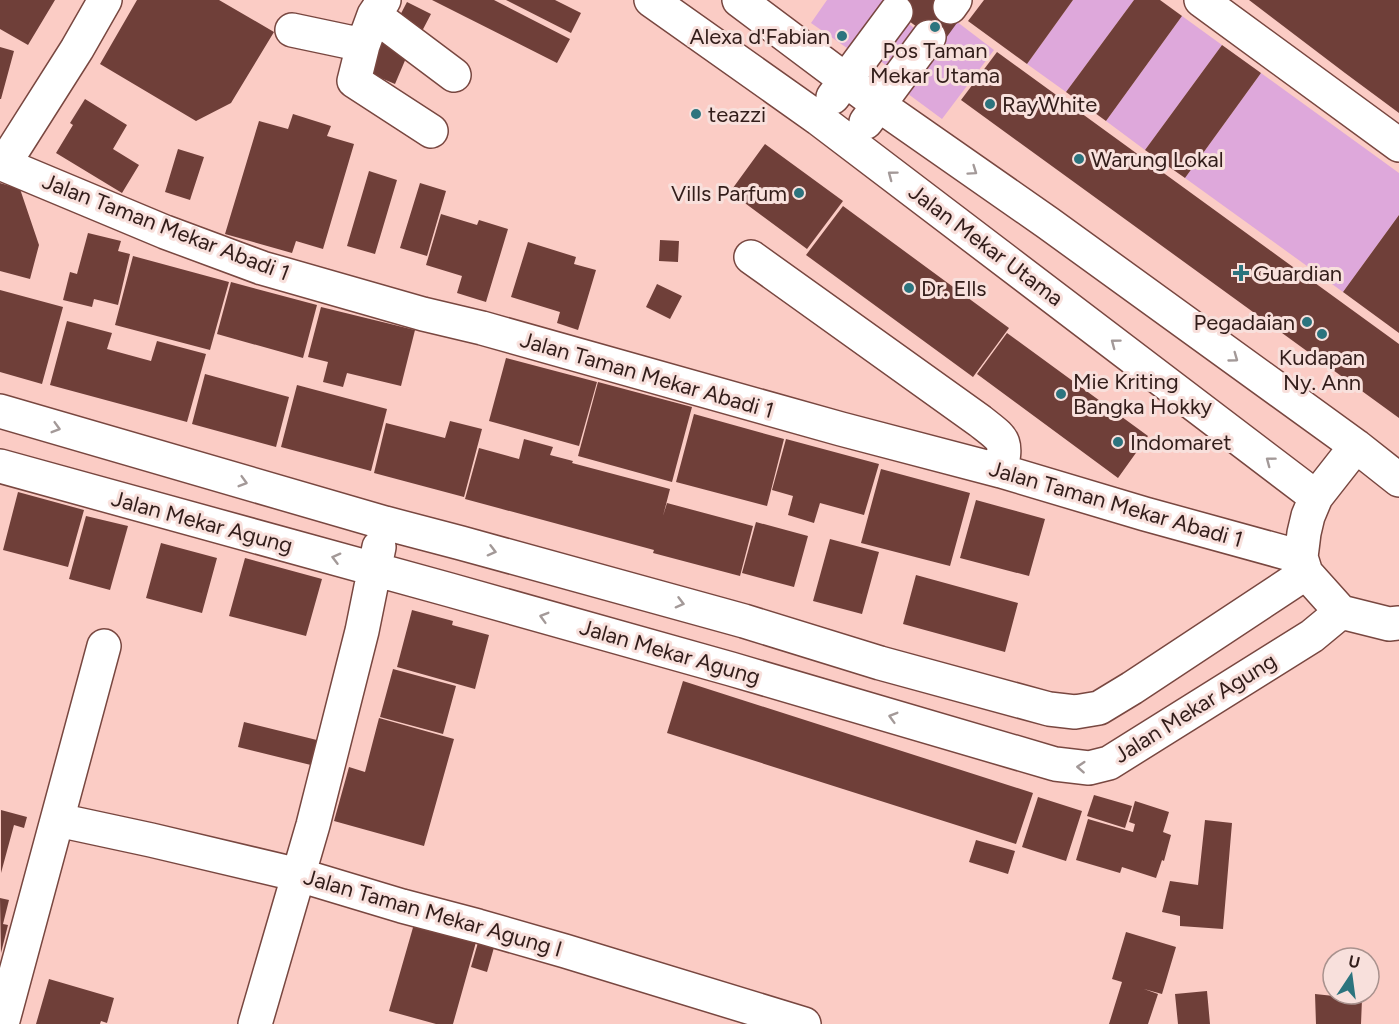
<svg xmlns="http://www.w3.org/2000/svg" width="1399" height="1024" viewBox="0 0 1399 1024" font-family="Figtree,sans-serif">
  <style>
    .green { fill: #dea8db }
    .building { fill: #6f3f39 }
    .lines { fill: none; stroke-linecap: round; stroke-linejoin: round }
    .minor-casing { stroke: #784740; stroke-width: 36 }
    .minor { stroke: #fff; stroke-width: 33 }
    .oneway { stroke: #a39998 }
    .poi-dot { fill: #2c747e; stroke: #f8e0dc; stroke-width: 2 }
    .labels { text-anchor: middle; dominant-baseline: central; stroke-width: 6; stroke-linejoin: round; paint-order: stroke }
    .poi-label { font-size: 22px; fill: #321d1a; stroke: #f8e0dc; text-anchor: start }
    .street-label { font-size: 22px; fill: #321d1a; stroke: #f8e0dc }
  </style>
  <rect width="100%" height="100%" fill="#fbccc5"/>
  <!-- green -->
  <path class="green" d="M827 0H897L857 55 811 23Z
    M1073 0H1134L1066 92 1027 64Z
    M1182 16 1222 45 1145 150 1106 121Z
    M901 18 922 34 893 71 873 55Z
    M952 18 994 50 942 119 900 88Z
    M1261 73 1399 173V215L1343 292 1185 178Z"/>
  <!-- building -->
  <path class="building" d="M0 0H55L28 45 0 29Z
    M137 0H219L274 32 231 103 196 121 100 64Z
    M432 0H494L570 39 557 63Z
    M506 0H555L581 13 571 33Z
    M887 0H940L962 16 941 45 885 3Z
    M984 0H1073L1027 64 968 21Z
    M1134 0H1160L1182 16 1106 121 1066 92Z
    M1249 0H1399V113L1345 73Z
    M407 2 431 14 420 35 396 23Z
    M387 33 412 44 395 84 369 73Z
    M1222 45 1261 73 1185 178 1145 150Z
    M0 47 14 51 1 99H0Z
    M997 52 1399 344V418L961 100Z
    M85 99 127 125 113 149 139 165 122 193 56 153 73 125 70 123Z
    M293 114 331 126 327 136 354 144 323 249 296 241 292 253 225 234 259 121 288 129Z
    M765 144 843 201 807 249 730 192Z
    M178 149 204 157 190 200 165 192Z
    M369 171 397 180 375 254 347 246Z
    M0 183 20 189 39 245 30 279 0 271Z
    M420 183 446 191 427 256 400 248Z
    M843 206 1009 328 973 377 806 255Z
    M441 214 477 225 479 220 508 229 486 302 457 293 462 276 426 265Z
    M1399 215V333L1343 292Z
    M88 233 121 241 118 251 130 254 118 305 94 299 92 307 63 300 70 272 77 274Z
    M660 240 679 241 678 262 659 261Z
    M528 242 576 257 574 264 596 270 578 330 557 323 560 312 511 297Z
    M133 256 229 282 210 350 115 325Z
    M231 282 317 305 303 358 217 334Z
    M657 284 682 296 670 319 646 307Z
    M0 290 63 307 42 384 0 372Z
    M321 307 415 330 401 386 347 373 343 387 323 382 328 362 308 357Z
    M67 321 112 333 107 349 151 361 157 341 206 354 187 422 50 385Z
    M1007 333 1148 436 1118 478 977 374Z
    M506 358 597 382 579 446 489 421Z
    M205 374 289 397 276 447 192 424Z
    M598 382 692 407 672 482 578 456Z
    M297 385 387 409 371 471 281 447Z
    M694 414 784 439 767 506 676 482Z
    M450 421 482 429 464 497 374 473 386 423 445 438Z
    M524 439 553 447 550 455 573 461 572 463 670 489 663 516 667 503 753 526 740 576 653 553 654 550 465 499 479 448 519 459Z
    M786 439 879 464 864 515 820 503 814 523 788 515 793 496 772 490Z
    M881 469 970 493 950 566 861 543Z
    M18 492 84 510 68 567 3 550Z
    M976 500 1045 519 1029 576 960 558Z
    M86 516 128 526 110 590 69 579Z
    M756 522 808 536 794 587 742 573Z
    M830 539 879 552 862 614 813 601Z
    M161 543 217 558 202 613 146 598Z
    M245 558 322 579 306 636 229 616Z
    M916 575 1018 603 1005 652 903 624Z
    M412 610 453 621 452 625 489 635 475 689 397 667Z
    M393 669 456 686 443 734 380 717Z
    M683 681 1033 793 1016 844 667 733Z
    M379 718 454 739 424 846 334 821 349 767 365 772Z
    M244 722 329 743 323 768 238 747Z
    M1094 795 1132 806 1125 828 1087 816Z
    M1038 797 1082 811 1066 861 1022 847Z
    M1135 801 1169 812 1163 832 1171 835 1164 861 1162 860 1156 878 1122 867 1120 873 1076 860 1088 819 1133 832 1135 824 1149 829 1129 822Z
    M1 810 27 817 24 828 14 825 1 873Z
    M1205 820 1232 823 1223 929 1180 926V916L1162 912 1170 881 1198 885Z
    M976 840 1015 851 1008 874 969 862Z
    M0 898 9 900 3 924 8 925 1 953Z
    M416 917 478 935 453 1024H436L389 1011Z
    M1126 932 1176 947 1162 994 1144 989 1158 994 1148 1024H1109L1122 982 1112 979Z
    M479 939 495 944 487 972 471 967Z
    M49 979 114 998 107 1023 101 1021 100 1024H36Z
    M1207 991 1210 1024H1178L1175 994Z
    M1315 994 1362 999 1361 1024H1316Z"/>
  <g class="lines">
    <defs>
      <path id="minor" d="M384 0 374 15 363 45 354 81 431 131
        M651 0 819 119 1316 497
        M739 0 879 105 1048 223 1356 446 1399 480
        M1201 0 1399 145
        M950 7 955 0
        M374 15 454 75
        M292 30 363 45
        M833 97 896 12
        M866 122 929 37
        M0 163 165 232 262 268 423 314 482 328 841 429 1001 471 1145 514 1301 557
        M4 164 77 49 105 0
        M751 257 980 421C1005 441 1007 439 1001 471
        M0 411 385 523 461 543 744 621 880 663 1049 709 1075 712 1099 708 1132 688 1306 573
        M1356 446 1316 497 1308 516 1304 533 1301 557 1306 573 1341 612 1389 624 1399 623
        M0 466 450 590 731 669 1055 764 1089 768 1109 763 1312 636 1341 612
        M58 820 151 840 299 875 402 906 478 926 565 951 804 1024
        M2 1024 104 646
        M255 1024 313 825 362 631 379 547"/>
    </defs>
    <!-- minor casing -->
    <use href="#minor" class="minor-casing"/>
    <!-- minor -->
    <use href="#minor" class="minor"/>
  </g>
  <!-- one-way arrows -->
  <defs><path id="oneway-chevron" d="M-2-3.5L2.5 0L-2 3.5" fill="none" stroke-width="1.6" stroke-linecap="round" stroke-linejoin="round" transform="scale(1.5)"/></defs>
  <g class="oneway">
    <use href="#oneway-chevron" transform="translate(973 171) rotate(35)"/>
    <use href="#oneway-chevron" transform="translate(892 175) rotate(-143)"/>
    <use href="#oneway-chevron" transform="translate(1115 343) rotate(-143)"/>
    <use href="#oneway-chevron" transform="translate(1234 358) rotate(36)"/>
    <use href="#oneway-chevron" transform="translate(56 428) rotate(16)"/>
    <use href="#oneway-chevron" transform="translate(1270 461) rotate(-143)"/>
    <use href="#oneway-chevron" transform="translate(243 482) rotate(16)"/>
    <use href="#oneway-chevron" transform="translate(492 551) rotate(15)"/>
    <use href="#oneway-chevron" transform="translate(336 558) rotate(-165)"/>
    <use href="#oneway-chevron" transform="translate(680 603) rotate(15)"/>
    <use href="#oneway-chevron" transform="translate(544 617) rotate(-164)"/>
    <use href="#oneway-chevron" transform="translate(893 717) rotate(-164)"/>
    <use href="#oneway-chevron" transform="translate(1081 767) rotate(-176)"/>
  </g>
  <!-- markers -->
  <g class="poi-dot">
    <circle cx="935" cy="27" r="6"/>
    <circle cx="842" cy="36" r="6"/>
    <circle cx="990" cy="104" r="6"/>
    <circle cx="696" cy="114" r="6"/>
    <circle cx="1079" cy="159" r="6"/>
    <circle cx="799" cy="193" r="6"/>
    <path d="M1238 264h6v6h6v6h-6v6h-6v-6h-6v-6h6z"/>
    <circle cx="909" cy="288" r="6"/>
    <circle cx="1307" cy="322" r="6"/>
    <circle cx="1322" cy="334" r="6"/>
    <circle cx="1061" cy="394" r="6"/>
    <circle cx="1118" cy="442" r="6"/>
  </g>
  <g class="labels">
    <!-- poi labels -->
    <g class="poi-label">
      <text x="830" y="36" text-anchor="end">Alexa d'Fabian</text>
      <text x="935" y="50" text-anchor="middle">Pos Taman<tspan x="935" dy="25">Mekar Utama</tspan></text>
      <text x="1002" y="104">RayWhite</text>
      <text x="708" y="114">teazzi</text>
      <text x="1091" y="159">Warung Lokal</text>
      <text x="787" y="193" text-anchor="end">Vills Parfum</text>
      <text x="1253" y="273">Guardian</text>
      <text x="921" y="288">Dr. Ells</text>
      <text x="1295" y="322" text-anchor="end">Pegadaian</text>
      <text x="1322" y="357" text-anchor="middle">Kudapan<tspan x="1322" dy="25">Ny. Ann</tspan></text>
      <text x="1073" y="381">Mie Kriting<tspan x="1073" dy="25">Bangka Hokky</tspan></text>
      <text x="1130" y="442">Indomaret</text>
    </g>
    <!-- street labels -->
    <g class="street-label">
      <text transform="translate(166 227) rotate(21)">Jalan Taman Mekar Abadi 1</text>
      <text transform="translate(986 245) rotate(37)">Jalan Mekar Utama</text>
      <text transform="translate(647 375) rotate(16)">Jalan Taman Mekar Abadi 1</text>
      <text transform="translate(1116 504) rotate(16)">Jalan Taman Mekar Abadi 1</text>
      <text transform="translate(202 522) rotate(15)">Jalan Mekar Agung</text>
      <text transform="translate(670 652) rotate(16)">Jalan Mekar Agung</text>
      <text transform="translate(1195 708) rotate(-32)">Jalan Mekar Agung</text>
      <text transform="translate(433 913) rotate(16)">Jalan Taman Mekar Agung I</text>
    </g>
  </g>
  <!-- north arrow -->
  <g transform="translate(1351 976) rotate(13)"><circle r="28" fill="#f8e0dc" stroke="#a9928e" stroke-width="1.5"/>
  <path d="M0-4.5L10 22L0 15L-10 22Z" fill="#2c747e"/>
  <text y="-9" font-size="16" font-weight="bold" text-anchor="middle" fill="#321d1a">U</text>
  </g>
</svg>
